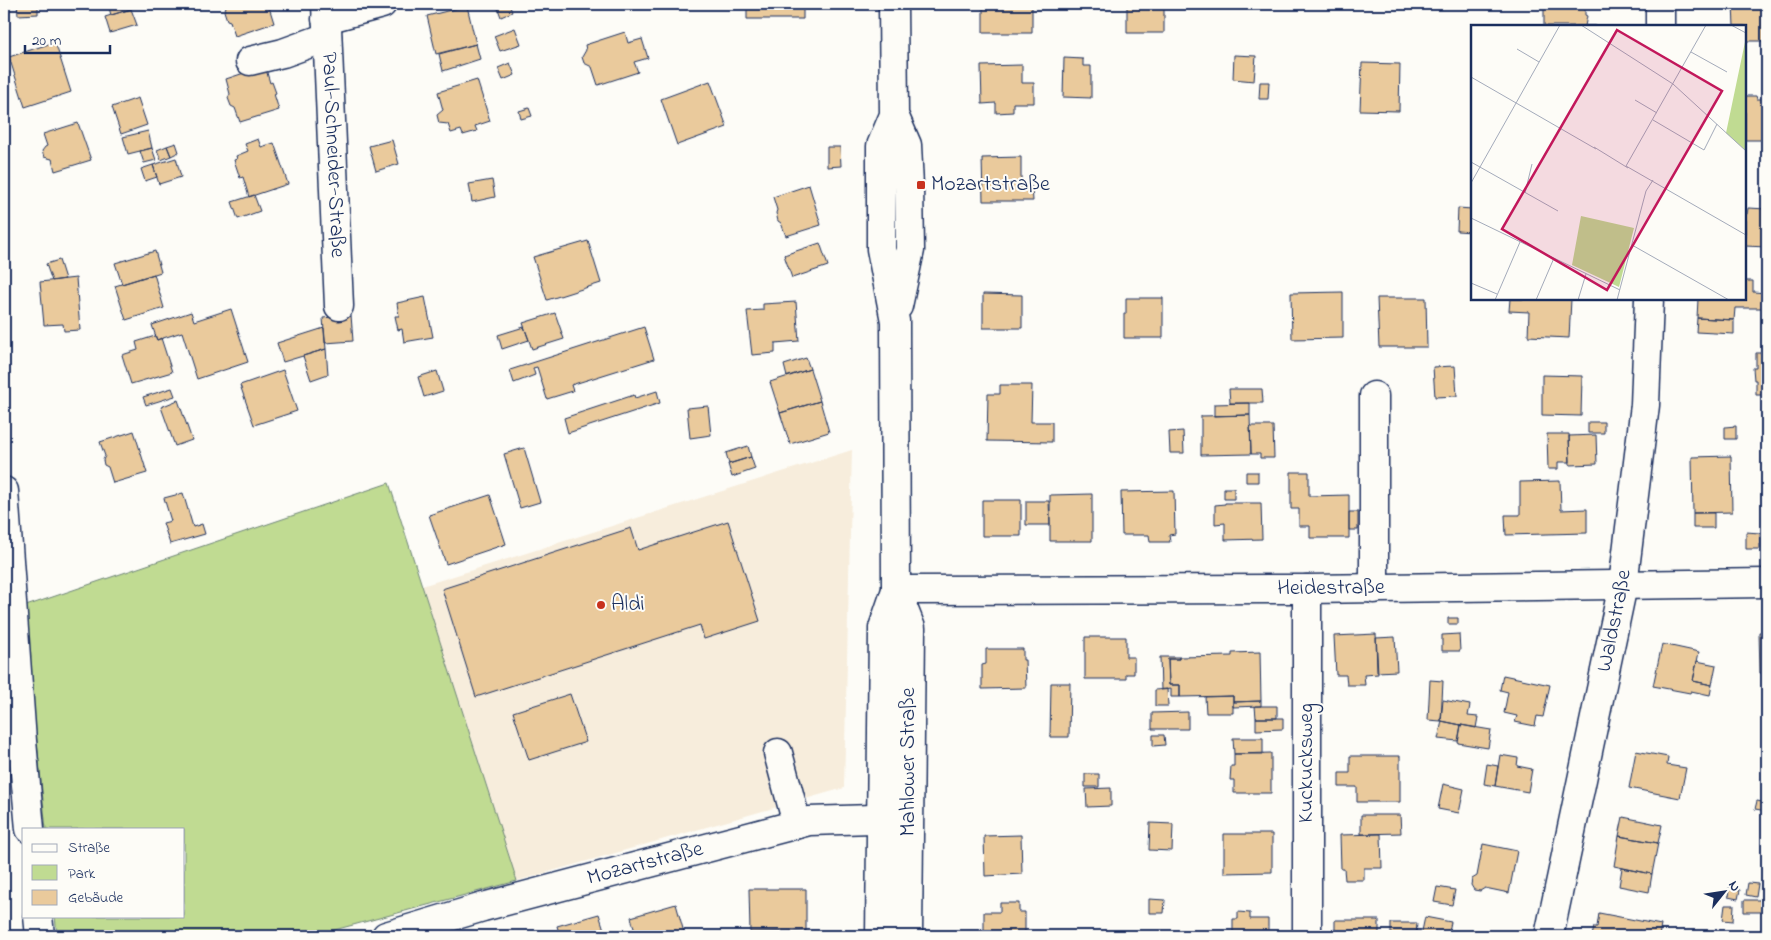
<svg xmlns="http://www.w3.org/2000/svg" width="1771" height="940" viewBox="0 0 1771 940" font-family="'Indie Flower',sans-serif">
  <style>
    .built { fill: #f7eddc }
    .green { fill: #c0db92; stroke: #6e8578 }
    .building { fill: #eaca9c; stroke: #1b2f5e }
    .lines { fill: none; stroke-linecap: round; stroke-linejoin: round }
    .minor-casing { stroke: #1b2f5e; stroke-width: 31 }
    .major-casing { stroke: #1b2f5e; stroke-width: 31 }
    .minor { stroke: #fdfcf7; stroke-width: 28 }
    .major { stroke: #fdfcf7; stroke-width: 28 }
    .poi-dot { fill: #c8321e; stroke: #fdfcf7; stroke-width: 2 }
    .labels { text-anchor: middle; dominant-baseline: central; stroke-width: 4; stroke-linejoin: round; paint-order: stroke }
    .street-label { font-size: 22px; fill: #1b2f5e; stroke: #fdfcf7 }
    .poi-label { font-size: 22px; fill: #1b2f5e; stroke: #fdfcf7; text-anchor: start }
    .inset-road { fill: none; stroke: #a3aaba; stroke-width: 1 }
    .view { fill: #c2185b; fill-opacity: 0.15; stroke: #c2185b; stroke-width: 2.5 }
    .inset-edge { fill: none; stroke: #1b2f5e; stroke-width: 2.5 }
  </style>
  <rect width="100%" height="100%" fill="#fdfcf7"/>
  <filter id="ink" filterUnits="userSpaceOnUse"><feTurbulence type="fractalNoise" baseFrequency=".02" numOctaves="2"/><feDisplacementMap in="SourceGraphic" scale="10" xChannelSelector="R" yChannelSelector="G"/><feConvolveMatrix kernelMatrix="1 2 1 2 8 2 1 2 1" color-interpolation-filters="sRGB"/></filter>
  <g filter="url(#ink)">
    <!-- built -->
    <path class="built" d="M852 450 844 788 517 881 422 586Z"/>
    <!-- green -->
    <path class="green" d="M389 483 517 881 312 936H57L55 916H184V829H46L23 607Z"/>
    <!-- building -->
    <path class="building" d="M17 4H38V14L18 15Z
      M108 4H130L131 9 111 15Z
      M225 4H270L271 6 269 7 274 23 235 36 230 21 227 20 224 11 226 7Z
      M502 4H509L512 12 501 17 497 6Z
      M747 4H803V19H747Z
      M983 4H1032V33H983Z
      M1127 4H1164V33H1127Z
      M1561 4H1585V15L1587 16 1585 26H1595H1544V5H1561Z
      M1733 5H1767V41H1745V26H1734Z
      M467 6 476 44 436 54 427 16Z
      M131 9 137 25 110 33 105 17Z
      M515 28 521 44 500 51 494 36Z
      M625 32 628 43 642 39 648 58 634 62 638 72 598 85 592 67 584 63 582 57 586 50 585 45Z
      M55 42 71 92 25 107 9 57Z
      M476 44 480 59 443 71 439 54Z
      M1234 55 1256 56 1254 81 1233 79Z
      M1064 58 1083 59V66H1091V98L1063 97Z
      M510 63 515 75 503 80 498 68Z
      M1362 63 1400 64 1399 111 1360 110Z
      M1022 65V83H1034V103H1013V112L996 113V103L982 104 981 66Z
      M265 66 270 83 272 82 276 93 274 94 279 110 240 122 235 108 231 106 228 98 230 94 226 79Z
      M1764 68H1767V80H1764Z
      M477 80 490 121 475 126 477 131 463 135 461 130 451 133 448 124 439 123 437 115 443 110 438 92Z
      M710 81 727 127 677 145 661 99Z
      M1260 82H1269L1268 99H1259Z
      M1745 96H1756L1757 99H1767V140H1745Z
      M138 98 147 125 121 134 112 107Z
      M529 108 532 116 521 119 519 111Z
      M78 123 91 160 55 171 52 159 44 157 42 151 45 147 47 146 43 134Z
      M148 131 152 148 128 154 123 137Z
      M258 139 261 147 274 143 288 184 249 197 243 177 240 178 234 160 237 159 236 156 248 151 245 144Z
      M392 140 399 164 376 171 369 146Z
      M176 143 179 152 171 156 167 146Z
      M167 146 171 156 161 160 157 150Z
      M827 147H840L841 166 827 167Z
      M152 148 156 160 144 163 140 151Z
      M1021 157V187H1032L1033 201H983L982 158Z
      M176 158 181 177 159 184 153 165Z
      M153 165 157 177 145 181 141 169Z
      M492 180 495 197 472 202 469 184Z
      M809 185 821 225 786 236 781 223 778 221 776 213 777 210 773 197Z
      M254 195 260 211 238 219 232 202Z
      M1458 208 1472 209V232L1457 231Z
      M1748 208 1767 209V247L1745 246V214H1747Z
      M588 241 601 283 547 300 533 257Z
      M820 243 828 266 792 278 784 255Z
      M1763 247H1767V258L1762 257Z
      M155 251 161 272 122 284 115 263Z
      M59 260 65 279 52 281 46 264Z
      M154 274 164 308 126 320 115 286Z
      M76 278 80 330 64 331 63 324 44 325 40 282Z
      M1745 281H1753V292L1767 293V308H1735L1734 320 1697 318 1698 299H1745Z
      M1343 292V338L1292 339 1291 293Z
      M983 294 1022 295V328H983Z
      M425 297 433 337 404 342 402 329 398 330 395 316H399L397 303Z
      M1126 298H1163V338H1124V314H1126Z
      M1377 298H1426L1427 347H1379Z
      M1510 299H1571L1569 338 1528 336 1529 312 1509 311Z
      M796 302 799 341 775 343V353L752 355 747 311 763 310V304Z
      M231 309 248 362 197 379 182 332 157 340 152 325 191 312 194 321Z
      M555 313 564 339 532 349 523 323Z
      M351 315 353 341 325 343 323 318Z
      M1697 318 1734 320V334L1696 332Z
      M524 327 529 340 502 349 498 335Z
      M644 327 654 359 571 385 573 391 547 399 537 367 533 368 535 375 514 383 510 370Z
      M324 328 326 349 283 362 277 343Z
      M155 336 157 340 161 338 172 372 131 384 122 355 138 350 136 342Z
      M326 349 328 374 311 380 303 356Z
      M1756 353H1767V395H1756V380H1754L1753 368H1756Z
      M806 358 810 369 787 377 784 365Z
      M1455 366 1457 396 1435 397 1433 367Z
      M810 369 820 401 780 413 770 382Z
      M283 370 297 411 254 425 240 385Z
      M437 371 443 391 424 397 418 377Z
      M1542 375 1582 376 1581 416 1542 415Z
      M1000 385H1032L1031 422H1052V442L987 441 988 394H1000Z
      M172 388 175 396 146 405 143 397Z
      M1229 389H1262L1263 403H1230Z
      M657 391 660 403 568 433 564 418 634 395 635 398Z
      M178 400 192 440 175 446 161 407Z
      M820 401 829 432 790 444 780 413Z
      M1250 403V415L1214 416V404Z
      M708 406 711 435 690 438 687 408Z
      M1250 415 1251 454 1201 455V416Z
      M1588 422H1604V433H1588Z
      M1250 426H1273L1274 458H1260V454H1251Z
      M1736 426V439H1725V427Z
      M134 431 147 473 113 483 108 467 104 465 103 460 105 456 100 442Z
      M1183 431 1184 453H1170L1169 432Z
      M1547 434H1569L1570 462H1558V469H1548Z
      M1596 435 1597 464 1570 465 1569 436Z
      M748 446 751 457 729 464 726 453Z
      M524 448 540 502 520 508 504 454Z
      M1731 456 1732 512 1693 513 1692 457Z
      M751 457 755 469 732 477 728 464Z
      M1246 472H1258V482H1246Z
      M1291 472H1309V496L1349 495V538H1310V526H1299V509H1291Z
      M1560 481 1561 510 1587 509V533L1506 535 1505 515H1520V482Z
      M1224 488H1234V499H1224Z
      M1174 491 1175 534 1169 535 1170 542H1150L1149 535H1122L1121 492Z
      M183 493 193 527 202 524 205 534 170 544 163 523 171 521 164 498Z
      M1092 494V541H1050V495Z
      M490 495 506 544 446 564 429 515Z
      M982 500H1021V536H982Z
      M1026 501H1049L1050 525H1026Z
      M1225 503H1261L1262 539 1225 540V523L1215 524V505L1225 504Z
      M1349 512H1358V530H1349Z
      M1693 513H1714V528H1693Z
      M728 521 760 621 704 639 700 625 476 697 442 589 631 528 638 550Z
      M1746 532 1760 533V549H1746Z
      M1448 618H1458V624H1448Z
      M1759 632H1767V673H1760Z
      M1376 634 1378 674 1364 675 1365 685H1347L1346 675H1336L1334 636Z
      M1459 634 1460 651H1442V635Z
      M1085 637H1126V657H1134V674H1126V679H1085Z
      M1395 637 1397 671 1377 672 1376 638Z
      M1662 644 1699 652 1693 681 1712 685 1710 695 1691 691 1690 693 1653 686Z
      M986 649H1023V660H1025L1026 688 982 689V665L986 664Z
      M1260 652 1261 701 1233 702V696L1180 697V685H1169L1168 659H1179V657L1232 656V653Z
      M1160 657H1179V659H1168L1169 685H1180V697H1171V689L1161 690Z
      M1697 661 1716 665 1712 685 1693 681Z
      M1503 675 1550 685 1543 717 1537 716 1535 726 1515 722 1517 716 1504 713 1508 692 1500 690Z
      M1430 680 1443 681 1441 721 1428 720Z
      M1051 683H1070L1069 737H1050Z
      M1167 689 1168 706H1155V690Z
      M570 694 586 742 529 760 513 712Z
      M1233 696V713H1206L1205 697Z
      M1443 700 1470 705 1468 716 1478 717 1476 728 1441 721Z
      M1261 701V706L1233 707V702Z
      M1255 706H1277V718H1256Z
      M1188 712V729H1152V713Z
      M1256 718H1283V729L1256 730Z
      M1442 721 1461 725 1458 741 1438 739Z
      M1461 725 1491 730 1488 748 1458 743Z
      M1153 735H1164L1165 745 1153 746Z
      M1233 738H1263V754H1234Z
      M1636 751 1668 757 1667 765 1686 768 1680 798 1629 788Z
      M1271 753V793H1234V780H1230L1231 766H1234V754Z
      M1500 755 1518 758 1517 766 1532 769 1528 792 1495 786Z
      M1350 756H1400V802H1357V787H1339V773H1350Z
      M1487 764 1498 766 1495 786 1484 784Z
      M1085 774H1099V787H1085Z
      M1443 784 1464 789 1459 813 1438 809Z
      M1111 788V806L1087 807 1086 789Z
      M1757 801 1767 803V811L1755 809Z
      M1361 815H1400L1401 833 1361 834Z
      M1623 817 1662 825 1658 843 1619 836Z
      M1150 823 1173 824 1172 851 1149 850Z
      M1224 834H1272V872L1224 873Z
      M1381 834 1382 868H1364V880H1345L1344 869H1341L1340 835Z
      M1021 835 1022 874 985 876 984 836Z
      M1619 836 1658 843 1652 874 1614 866Z
      M1483 844 1517 851 1509 893 1485 888 1480 891 1474 890 1471 885 1472 879 1477 876Z
      M1622 868 1652 874 1649 892 1619 886Z
      M1748 883 1758 884 1756 897 1746 895Z
      M1437 887 1455 890 1452 905 1434 902Z
      M1729 888 1740 890 1738 899 1728 897Z
      M749 889H806V931L750 932Z
      M1149 899 1165 900 1164 913H1149Z
      M1744 900H1764V912H1744Z
      M1000 903H1019V912H1025V936H984V912H1000Z
      M676 904 685 936H636L631 917Z
      M1725 905H1734L1733 921 1723 920Z
      M1238 912 1250 913V919H1268V936H1223V932H1233V919H1238Z
      M1599 913 1661 925 1659 936H1592L1594 927H1597Z
      M599 914 606 936H560L557 926Z
      M1425 917 1451 922 1448 936 1434 933 1433 936H1421Z
      M1335 920H1379V936H1335Z
      M1391 923H1417L1416 936H1391Z"/>
    <g class="lines">
      <defs>
        <g id="minor">
          <path id="s1" d="M326 4 339 306"/>
          <path d="M326 19 382 4"/>
          <path d="M1660 26V4"/>
          <path d="M250 61 283 53 327 37"/>
          <path d="M4 491 22 741 30 829"/>
          <path d="M1307 589V936"/>
          <path d="M1374 589V396"/>
          <path id="s2" d="M896 590 1307 589 1767 583"/>
          <path d="M778 753 797 824"/>
          <path d="M38 916 40 936"/>
          <path id="s3" d="M386 936 483 907 809 821 905 818"/>
          <path id="s4" d="M1549 936 1623 585 1645 405 1649 299"/>
        </g>
        <path id="major" d="M893 4 894 115 907 145 909 186 910 250 898 306
          M896 590 911 628 908 936
          M880 936 883 628 896 590 895 321 881 249V146L894 115"/>
      </defs>
      <!-- minor casing -->
      <use href="#minor" class="minor-casing"/>
      <!-- major casing -->
      <use href="#major" class="major-casing"/>
      <!-- minor -->
      <use href="#minor" class="minor"/>
      <!-- major -->
      <use href="#major" class="major"/>
    </g>
  </g>
  <!-- markers -->
  <g class="poi-dot">
    <rect x="916" y="180" width="10" height="10" rx="2.5"/>
    <circle cx="601" cy="605" r="5"/>
  </g>
  <g class="labels">
    <!-- street labels -->
    <g class="street-label">
      <text stroke="none"><textPath href="#s1" startOffset="151">Paul-Schneider-Straße</textPath></text>
      <text stroke="none"><textPath href="#s2" startOffset="435">Heidestraße</textPath></text>
      <text stroke="none"><textPath href="#s4" startOffset="322">Waldstraße</textPath></text>
      <text transform="translate(909 762) rotate(-90)">Mahlower Straße</text>
      <text transform="translate(1307 763) rotate(-90)">Kuckucksweg</text>
      <text stroke="none"><textPath href="#s3" startOffset="269">Mozartstraße</textPath></text>
    </g>
    <!-- poi labels -->
    <g class="poi-label">
      <text x="931" y="185">Mozartstraße</text>
      <text x="611" y="605">Aldi</text>
    </g>
  </g>
  <!-- overview -->
  <g transform="translate(1471 25)">
    <rect width="275" height="275" fill="#fdfcf7"/>
    <path d="M274 17 275 18V126L255 108ZM110 191 163 203 148 262 101 240Z" fill="#c0db92"/>
    <path class="inset-road" d="M110 0 202 59 275 126M260 0 275 8M46 24 68 37M220 27 256 47M0 52 125 124M164 75 186 88M182 95 233 125 246 99M123 122 157 143M0 137 87 186M155 141 235 0M155 141 275 210M0 158 89 0M54 168 61 139M0 193 149 265M161 220 258 275M0 258 26 269M24 275 49 217M65 275 83 233M107 275 115 249M146 275 175 166 182 155"/>
    <path class="view" d="M146 5 251 66 136 265 31 204Z"/>
    <rect width="275" height="275" class="inset-edge"/>
  </g>
  <!-- margin -->
  <rect width="1771" height="940" fill="none" stroke="#fdfcf7" stroke-width="20"/>
  <rect x="10" y="10" width="1751" height="920" fill="none" stroke="#1b2f5e" stroke-width="2" filter="url(#ink)"/>
  <!-- legend -->
  <rect x="22" y="828" width="162" height="90" fill="#fdfcf7" stroke="#a3aaba"/>
  <rect x="32" y="844" width="25" height="8" fill="#fdfcf7" stroke="#a3aaba"/>
  <text x="68" y="852" font-size="15" fill="#1b2f5e">Straße</text>
  <rect x="32" y="865" width="25" height="15" fill="#c0db92" stroke="#a3aaba"/>
  <text x="68" y="878" font-size="15" fill="#1b2f5e">Park</text>
  <rect x="32" y="890" width="25" height="15" fill="#eaca9c" stroke="#a3aaba"/>
  <text x="68" y="902" font-size="15" fill="#1b2f5e">Gebäude</text>
  <!-- north arrow -->
  <g transform="translate(1724 892) rotate(60)" stroke="#fdfcf7" stroke-width="4" paint-order="stroke">
  <path d="M0-4L9 19L0 12L-9 19Z" fill="#1b2f5e"/>
  <text y="-8" font-size="14" font-weight="bold" text-anchor="middle" fill="#1b2f5e">N</text>
  </g>
  <!-- scale -->
  <path d="M25 45v8h85v-8" fill="none" stroke="#1b2f5e" stroke-width="2.5"/>
  <text x="32" y="45" font-size="15" fill="#1b2f5e" stroke="#fdfcf7" stroke-width="4" paint-order="stroke">20 m</text>
</svg>
